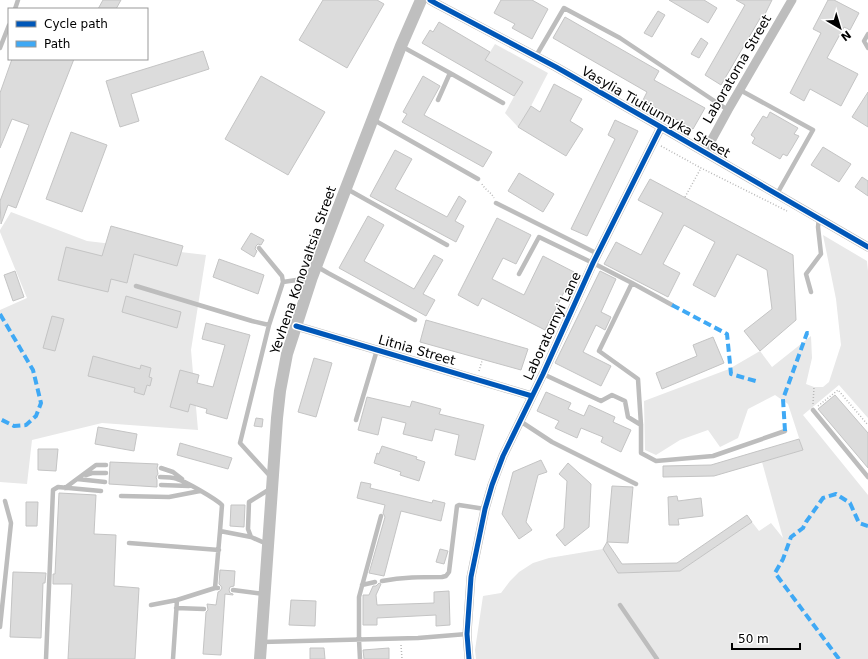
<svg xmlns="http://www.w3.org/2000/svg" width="868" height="659" viewBox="0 0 868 659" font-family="'DejaVu Sans',sans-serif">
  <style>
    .green { fill: #e8e8e8 }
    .building { fill: #dcdcdc; stroke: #c4c4c4 }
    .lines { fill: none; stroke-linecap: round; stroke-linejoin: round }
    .path { stroke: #b8b8b8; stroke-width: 1.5; stroke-dasharray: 1 2; stroke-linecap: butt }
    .lane { stroke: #bdbdbd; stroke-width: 4.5 }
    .street { stroke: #bdbdbd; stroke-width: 9 }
    .secondary { stroke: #bfbfbf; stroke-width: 12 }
    .quiet { stroke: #3fa9f5; stroke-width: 4; stroke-dasharray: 8 4; stroke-linecap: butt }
    .cycleway-casing { stroke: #fff; stroke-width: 8 }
    .cycleway { stroke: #0057b8; stroke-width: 5 }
    .labels { text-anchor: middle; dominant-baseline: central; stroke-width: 3; stroke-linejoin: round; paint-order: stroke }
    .street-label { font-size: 13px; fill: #000; stroke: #fff }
  </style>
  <rect width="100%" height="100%" fill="#fff"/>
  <!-- green -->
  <path class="green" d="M495 44 548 73 531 106 518 127 505 113 522 82 485 60Z
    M11 212 87 241 206 255 191 350 198 430 102 423 32 440 27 484 0 482V310L27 298 0 232V230Z
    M823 235 867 261 868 271V418L839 385 803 415 868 495V659H476L475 650 483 596 501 593 510 581 519 572 533 563 549 558 603 549 618 573 680 571 752 522 759 531 771 523 783 538 762 462 803 450 788 404 775 395 748 409 738 438 720 447 708 430 680 440 656 455 645 450 644 401 729 369 760 351 772 367 811 336 812 358 806 384 814 387H823L829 382 841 345 836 299Z"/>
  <!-- building -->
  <path class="building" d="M103 0H121L116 9H98Z
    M323 0H377L384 4 347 68 299 40Z
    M501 0H532L548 9 532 39 512 28 515 24 494 13Z
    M669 0H704L717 8 708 23Z
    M736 0H772L764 16 762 15 721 85 705 75 745 5Z
    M828 0H834L859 13 850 30 844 27 827 58 858 74 841 106 810 89 804 101 790 93 821 33 813 29Z
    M658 11 665 15 652 37 644 33Z
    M565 17 659 71 654 80 705 108 693 129 643 100 647 92 553 38Z
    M439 22 490 52 485 60 523 82 514 96 422 43 430 30 433 32Z
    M701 38 708 43 699 58 691 54Z
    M203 51 209 69 131 94 139 121 120 127 106 81Z
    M12 59H74L46 130 16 208 8 205 1 224 0 201 29 125 12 119 0 148V93Z
    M261 76 325 112 288 175 225 139Z
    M423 76 440 86 424 115 492 152 483 167 402 122 407 114 403 112Z
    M554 84 582 99 570 121 583 129 566 156 518 127 531 106 540 112Z
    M868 92V127L852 117Z
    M770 112 798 128 794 134 799 136 792 148 787 156 783 154 780 159 752 143 755 138 751 135 763 116 767 118Z
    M615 120 638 131 587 236 571 229 615 139 608 135Z
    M71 132 107 145 82 212 46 199Z
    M823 147 851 164 839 182 811 165Z
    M395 150 412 159 395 189 447 217 459 196 466 201 455 221 464 226 456 242 370 196Z
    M519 173 554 194 543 212 508 191Z
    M862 177 868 181V196L855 187Z
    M650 179 793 255 796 320 760 351 744 331 772 309 767 270 737 254 715 297 693 285 715 242 684 225 663 264 680 273 668 297 604 264 616 242 641 255 663 213 638 200Z
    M368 216 384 225 364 261 414 289 434 255 443 260 423 294 435 300 426 316 339 268Z
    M497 218 531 235 516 264 503 258 492 279 524 295 543 256 574 272 545 330 482 298 478 306 458 295Z
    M111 226 183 246 177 266 134 254 127 283 111 279 108 292 58 280 66 247 102 256Z
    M251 233 264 240 261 245 258 244 256 246 255 249 257 251 254 257 241 249Z
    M219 259 264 275 258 294 213 277Z
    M15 271 24 297 13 301 4 275Z
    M600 271 616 279 601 312 611 317 605 330 596 325 583 352 611 366 601 386 555 363Z
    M126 296 181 312 177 328 122 312Z
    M52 316 64 319 55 351 43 348Z
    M426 320 528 349 521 370 420 342Z
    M206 323 250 335 227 419 206 413 207 409 190 404 188 412 170 407 180 370 199 375 197 383 213 387 225 345 202 339Z
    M713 337 724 363 662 389 656 373 697 356 693 345Z
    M93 356 140 369 141 365 151 368 149 377 152 378 150 386 147 385 144 395 134 392 135 388 88 376Z
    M314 358 332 363 316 417 298 412Z
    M546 392 571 403 568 409 584 416 589 405 615 417 613 422 631 430 621 452 601 442 603 437 581 428 577 438 555 428 559 421 537 411Z
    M835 395 868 433V468L818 409Z
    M367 397 410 407 412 401 441 409 439 414 484 425 475 460 455 455 459 435 435 429 432 441 403 434 406 423 382 417 378 435 358 430Z
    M256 418 263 419 262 427 254 426Z
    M98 427 137 434 134 451 95 444Z
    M799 439 803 450 714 476 663 477V466L711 465Z
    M180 443 232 458 228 469 177 455Z
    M382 446 417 457 416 459 425 462 419 481 400 475 401 472 374 463 377 453 379 454Z
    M38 449H58L56 471 38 470Z
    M541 460 547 472 538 475 526 522 532 530 519 539 502 514 513 472Z
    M110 462 158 464 157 468 158 474 156 477 157 480V487L109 484Z
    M568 463 591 484 589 527 565 546 556 535 564 528 567 481 559 474Z
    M361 482 371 484 370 488 432 503 433 500 445 503 441 521 401 511 384 576 369 573 385 517 383 513 385 505 357 498Z
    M612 486 633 487 628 543 607 542Z
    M59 493 96 495 94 534 116 535 114 586 139 588 135 659H68L72 584H53V574H55Z
    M677 496 678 501 701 498 703 516 678 519 679 525H669L668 497Z
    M26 502H38L37 526H26Z
    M231 505H245L244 527 230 526Z
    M747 515 752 522 680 571 618 573 603 549 607 542 622 564 677 563Z
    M440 549 448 551 444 564 436 562Z
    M220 570 235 571 234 586 230 587 229 590 230 593 233 594V595L225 594 221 655 203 654 206 612 208 610 207 604 216 605 218 592 220 591 222 588 221 586 219 584Z
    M13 572 46 573 45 583H43L41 638 10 637Z
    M379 583 381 584 376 595 377 605 434 603V592L449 591 450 625 436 626V615L377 618V625H363V595H369L373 586H376Z
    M291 600 316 601 315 626 289 625Z
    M310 648H324L325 659H310Z
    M389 648V659H364L363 650Z"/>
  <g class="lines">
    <!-- path -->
    <path class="path" d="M661 146 701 168 787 211
      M482 184C485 190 491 192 494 198
      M685 197 701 168
      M479 371 482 361
      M813 404 814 387
      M818 406 838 390 868 425
      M401 645 402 659"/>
    <!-- lane -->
    <path class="lane" d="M15 9 18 0
      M868 34 864 41 868 48
      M401 46 450 73 438 100
      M0 48 9 25
      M536 56 564 8 620 38 728 110
      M450 73 503 103
      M740 90 813 130 777 194
      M374 120 478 179
      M347 189 447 245
      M496 203 598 254
      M259 248 282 276 283 282
      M316 266 328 273 415 320
      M519 274 539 237 593 263 632 283
      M136 286 252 321 269 325 283 282 310 278
      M811 292 806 274 821 254 818 227 819 218
      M672 305 632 283 599 351 638 379 641 425V453L656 461 713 456 785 431
      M269 325 240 443 270 476
      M543 374 601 401 612 395 625 401 628 417 641 425
      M813 410 868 477
      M356 420 377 350
      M520 421 552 442 636 484
      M161 468 173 472 182 479
      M86 475 92 473H106
      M160 477C166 477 172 477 177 479 185 481 216 499 222 505L220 531 215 588
      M77 479 96 465H106
      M161 485 189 486
      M65 488 77 479 105 482
      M121 496 169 497 200 491
      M220 531 251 537 267 544
      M251 537 248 529 249 502 270 489
      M129 543 219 550
      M382 581C403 577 421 577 442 577L446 576 449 572 457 506 459 505 485 509
      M362 585 375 582
      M233 590 264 594
      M151 605 177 600
      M620 605 657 659
      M176 608 204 609
      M0 627 11 523 5 501
      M262 642 418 638 467 634
      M46 659 53 490 58 487 101 491
      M173 659 177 600 215 588H218
      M360 659 359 640V597L381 516"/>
    <!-- street -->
    <path class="street" d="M430 0 437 4 556 67 661 127 868 247
      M705 152 728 110 792 0
      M296 326 532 396
      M469 659 467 634 471 577 485 509 492 485 503 456 543 374 593 263 661 127"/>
    <!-- secondary -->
    <path class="secondary" d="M260 659 277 418 280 391 287 354 312 277 346 188 401 46 421 0"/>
    <!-- quiet -->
    <path class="quiet" d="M672 305 727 334 731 374 759 382
      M0 314 33 370 41 403 36 416 26 425 14 426 0 419
      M785 431 783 399 807 333H811
      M839 659 775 573 783 559 791 537 803 528 806 522 823 498 836 494 850 503 859 523 868 526"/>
    <defs>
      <path id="cycleway" d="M430 0 437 4 556 67 661 127 868 247
        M296 326 532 396
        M469 659 467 634 471 577 485 509 492 485 503 456 543 374 593 263 661 127"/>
    </defs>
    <!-- cycleway casing -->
    <use href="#cycleway" class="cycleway-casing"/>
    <!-- cycleway -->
    <use href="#cycleway" class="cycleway"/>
  </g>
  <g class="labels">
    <!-- street labels -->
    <g class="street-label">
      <text transform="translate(737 69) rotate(-60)">Laboratorna Street</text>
      <text transform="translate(656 112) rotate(30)">Vasylia Tiutiunnyka Street</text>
      <text transform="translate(303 270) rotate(-71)">Yevhena Konovaltsia Street</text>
      <text transform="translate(552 326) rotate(-65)">Laboratornyi Lane</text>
      <text transform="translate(417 350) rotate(16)">Litnia Street</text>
    </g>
  </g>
  <!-- legend -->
  <rect x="8" y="8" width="140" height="52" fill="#ffffff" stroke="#999999"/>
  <rect x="16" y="21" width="20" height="6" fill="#0057b8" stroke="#999999"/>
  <text x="44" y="28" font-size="12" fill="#000000">Cycle path</text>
  <rect x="16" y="41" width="20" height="6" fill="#3fa9f5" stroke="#999999"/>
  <text x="44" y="48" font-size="12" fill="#000000">Path</text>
  <!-- north arrow -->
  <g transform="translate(840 28) rotate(142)" stroke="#ffffff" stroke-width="3" paint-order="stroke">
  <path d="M0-3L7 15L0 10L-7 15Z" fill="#000000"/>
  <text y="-6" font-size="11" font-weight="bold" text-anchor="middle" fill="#000000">N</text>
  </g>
  <!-- scale -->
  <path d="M732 643v6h68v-6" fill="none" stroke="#000000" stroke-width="2"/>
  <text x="738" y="643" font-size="12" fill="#000000" stroke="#ffffff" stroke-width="3" paint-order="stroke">50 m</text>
</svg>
